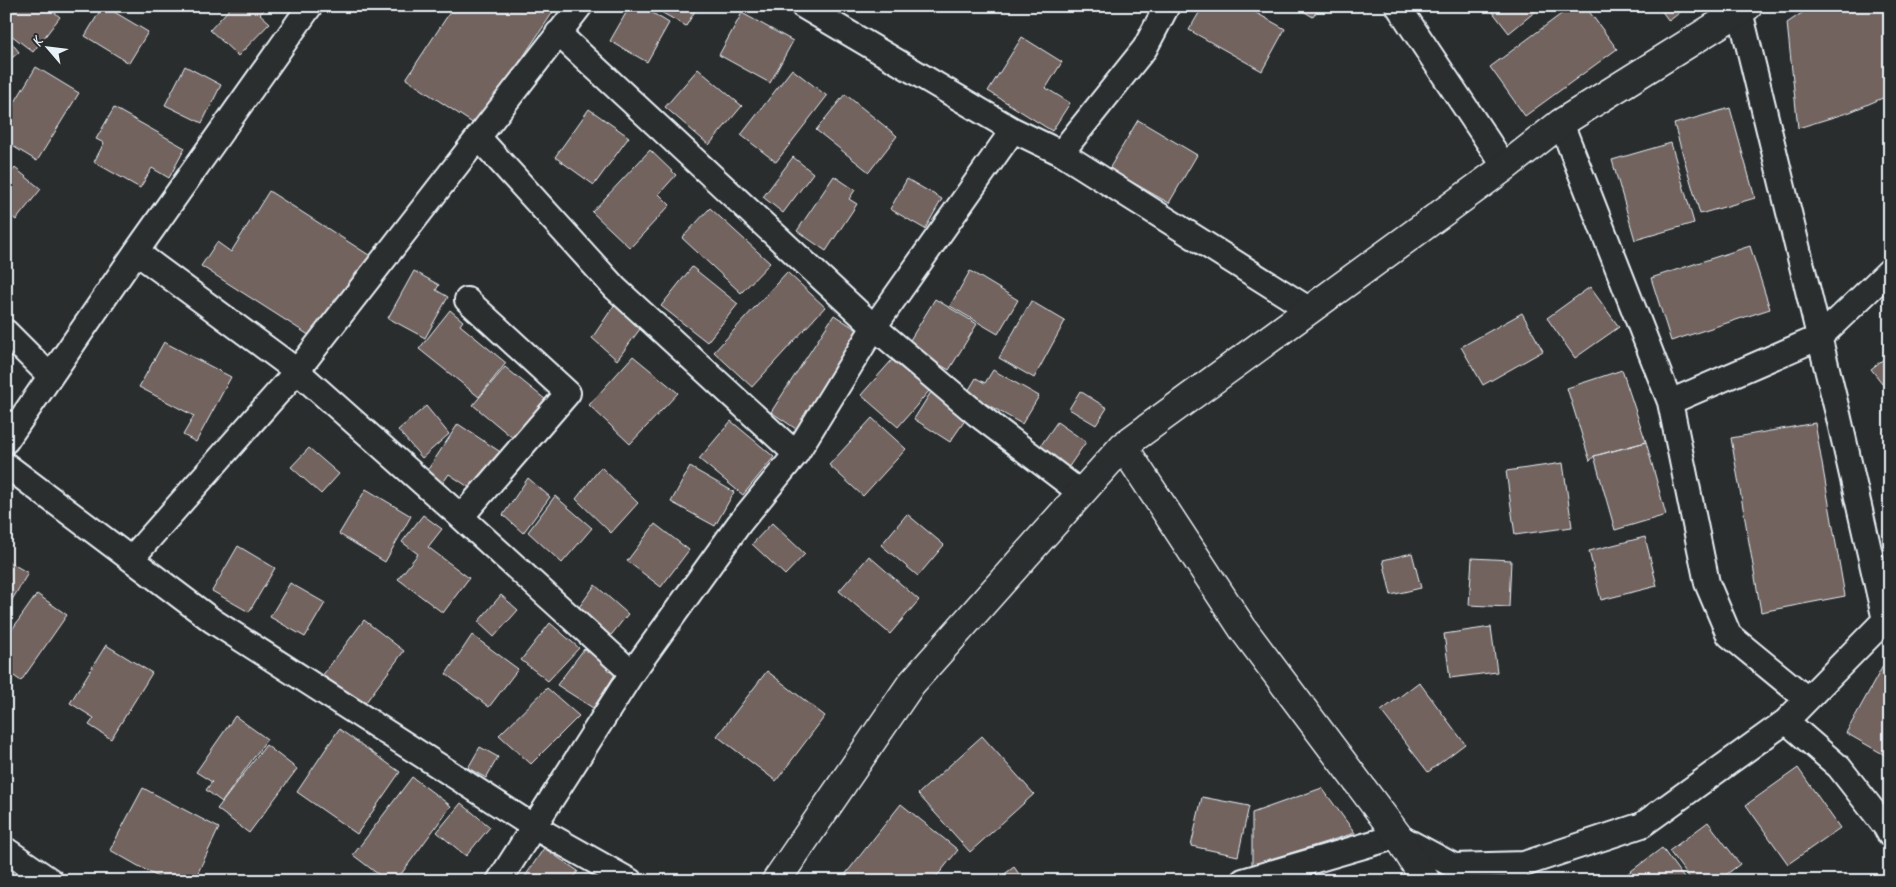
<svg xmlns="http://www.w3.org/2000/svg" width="1896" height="887" viewBox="0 0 1896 887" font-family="Caveat,sans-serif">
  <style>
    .building { fill: #72645f; stroke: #e8f1f8 }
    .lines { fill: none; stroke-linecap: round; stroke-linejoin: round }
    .minor-casing { stroke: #e8f1f8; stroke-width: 28 }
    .tertiary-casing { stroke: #e8f1f8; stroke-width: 31 }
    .minor { stroke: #2a2d2e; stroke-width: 24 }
    .tertiary { stroke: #2a2d2e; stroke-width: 28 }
  </style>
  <rect width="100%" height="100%" fill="#2a2d2e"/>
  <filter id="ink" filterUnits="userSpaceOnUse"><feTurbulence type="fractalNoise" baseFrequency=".02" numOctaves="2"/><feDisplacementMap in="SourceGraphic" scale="10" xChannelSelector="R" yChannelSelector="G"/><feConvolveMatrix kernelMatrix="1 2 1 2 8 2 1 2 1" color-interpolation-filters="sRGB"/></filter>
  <g filter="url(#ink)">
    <!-- building -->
    <path class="building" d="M16 6H47L60 17 33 52 6 31V19Z
      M93 6H113L111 10 148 32 129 63 85 36 100 11Z
      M232 6H268L260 14 270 23 238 56 210 30Z
      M454 6H557L477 126 406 79Z
      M630 6H641L669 23 647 62 610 41Z
      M650 6H698L686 26Z
      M1203 6H1244L1285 29 1262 71 1189 30Z
      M1295 6H1320L1313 17Z
      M1488 6H1542L1509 33Z
      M1572 6H1585L1617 49 1525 116 1490 67Z
      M1658 6H1688L1669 21Z
      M1812 6H1890V86L1885 97 1850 112 1798 128 1787 23Z
      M742 13 793 41 770 83 719 55Z
      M6 36 19 52 6 63Z
      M1022 37 1062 62 1046 88 1070 103 1052 131 988 91Z
      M185 66 221 85 202 123 165 105Z
      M36 67 79 93 37 161 6 142V117Z
      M698 69 742 106 709 145 665 107Z
      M792 69 827 96 776 162 741 135Z
      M845 94 897 136 869 172 816 130Z
      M114 108 185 148 169 178 152 168 140 188 94 162 104 143 96 139Z
      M1730 108 1755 198 1700 214 1674 124Z
      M589 109 629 137 594 185 555 157Z
      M1138 120 1197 155 1169 203 1109 169Z
      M1671 143 1694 223 1635 240 1612 160Z
      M650 150 676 175 659 194 670 205 630 248 592 212Z
      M793 157 813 173 783 213 763 197Z
      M15 168 41 189 16 220 6 212V179Z
      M834 176 855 190 849 199 857 204 826 251 797 231Z
      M907 179 942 199 925 229 890 209Z
      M269 191 372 257 318 341 201 266 217 242 231 252Z
      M710 208 770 263 741 293 682 238Z
      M1750 246 1770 309 1671 341 1651 278Z
      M692 267 738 304 707 342 661 306Z
      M414 271 439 285 436 290 448 297 425 338 388 318Z
      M970 271 1018 300 998 334 950 306Z
      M787 272 825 307 752 387 714 352Z
      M1590 287 1619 327 1575 358 1547 318Z
      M935 299 977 324 949 370 907 345Z
      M617 301 643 325 617 360 592 338Z
      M1031 301 1065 321 1034 378 999 358Z
      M450 310 463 321 460 325 506 363 479 397 419 349Z
      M1522 313 1543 351 1483 385 1461 347Z
      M834 315 862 333 799 431 771 412Z
      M164 342 231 377 196 442 183 435 194 416 139 387Z
      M1890 354V393L1871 369Z
      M633 356 678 393 630 444 589 405Z
      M892 360 929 391 898 427 861 395Z
      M505 367 546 400 514 439 473 405Z
      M993 370 1039 396 1022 424 967 393 976 378 985 383Z
      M1622 370 1646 442 1594 456 1590 461 1567 388Z
      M1080 391 1107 408 1096 425 1069 409Z
      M931 392 968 416 950 442 914 419Z
      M426 406 449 434 422 458 398 430Z
      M872 418 906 449 863 496 829 465Z
      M731 421 774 457 743 495 699 459Z
      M1057 422 1086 442 1068 468 1039 448Z
      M1815 423 1845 596 1761 612 1731 438Z
      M458 424 502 453 476 492 449 474 440 487 423 477Z
      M1646 442 1666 515 1615 530 1594 456Z
      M309 448 339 474 321 494 291 467Z
      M1563 463 1572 527 1515 535 1506 471Z
      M601 467 638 503 611 533 576 499Z
      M690 467 734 492 715 526 671 502Z
      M528 478 550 497 523 533 503 515Z
      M366 489 411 516 385 562 339 534Z
      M555 496 592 528 562 563 528 532Z
      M907 514 944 545 918 576 881 545Z
      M423 515 442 529 428 547 469 578 443 613 398 579 418 554 402 542Z
      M772 523 805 554 785 575 752 544Z
      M655 524 689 550 661 587 627 561Z
      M1645 537 1657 586 1601 600 1589 551Z
      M238 546 275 568 249 612 212 591Z
      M1412 553 1421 588 1391 595 1383 560Z
      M869 556 919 600 890 634 839 591Z
      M1472 558 1511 560 1509 607 1469 605Z
      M6 560 28 573 6 610Z
      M290 583 325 603 305 637 270 617Z
      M595 585 628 614 608 639 577 610Z
      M37 594 67 615 21 681 11 674 6 681V638Z
      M501 595 518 610 494 637 478 622Z
      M364 620 404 651 363 706 322 676Z
      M550 623 579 648 548 681 521 660Z
      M1491 627 1497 672 1450 678 1444 634Z
      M472 635 518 669 489 707 446 674Z
      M106 645 152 673 111 739 89 725 94 718 70 703Z
      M584 649 618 671 593 708 557 685Z
      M1884 664 1890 667V758L1846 733Z
      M767 671 825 716 776 781 717 736Z
      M1419 682 1465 744 1428 772 1381 711Z
      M547 688 579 716 531 764 499 735Z
      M235 716 267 739 222 802 206 790 212 782 196 772Z
      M339 729 400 772 357 834 297 792Z
      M982 736 1034 794 970 852 918 794Z
      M266 745 297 769 249 833 217 809Z
      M480 747 498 757 486 778 468 768Z
      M1798 768 1840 828 1788 864 1746 805Z
      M412 777 451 806 396 881H387L353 855Z
      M143 788 219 828 194 881H165L110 850Z
      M1322 788 1355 833 1252 865V813Z
      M1202 797 1249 806 1238 856 1191 846Z
      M461 803 490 827 466 856 437 832Z
      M901 804 958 850 933 881H840Z
      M1708 822 1740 864 1718 881H1692L1669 851Z
      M544 848 578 871 572 881H522Z
      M1662 848 1686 881H1626L1623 877Z
      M1014 867 1024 881H995Z"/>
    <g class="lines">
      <defs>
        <path id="minor" d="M803 6 1013 130 1061 153 1310 310
          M1398 6 1505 167
          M1740 11 1838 414 1885 620
          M558 33 874 327 977 414 1081 493
          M1561 123 1670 402 1707 583 1729 635 1807 699
          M478 137 615 288 796 454
          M1061 153 1145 48 1167 6
          M136 252 297 371 461 517 632 673
          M6 332 50 376
          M1670 402 1820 337 1890 270
          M6 441 136 252 310 6
          M6 465 213 621 534 827 630 881
          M461 517 568 393 467 300
          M131 559 297 371 580 6
          M1786 721 1839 767 1885 826 1890 835
          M6 850 51 881
          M499 881 632 673 739 524 796 454 874 327 1013 130
          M1243 881 1398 836 1454 866 1524 864 1642 825 1786 721 1890 615"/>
        <path id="tertiary" d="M1123 446 1243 629 1398 836 1426 881
          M776 881 911 684 1123 446 1505 167 1561 123 1748 6"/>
      </defs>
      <!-- minor casing -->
      <use href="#minor" class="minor-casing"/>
      <!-- tertiary casing -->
      <use href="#tertiary" class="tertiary-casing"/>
      <!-- minor -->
      <use href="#minor" class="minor"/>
      <!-- tertiary -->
      <use href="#tertiary" class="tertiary"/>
    </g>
  </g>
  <!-- margin -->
  <rect width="1896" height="887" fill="none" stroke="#2a2d2e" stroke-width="25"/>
  <rect x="12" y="12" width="1871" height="862" fill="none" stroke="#e8f1f8" stroke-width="2" filter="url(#ink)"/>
  <!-- north arrow -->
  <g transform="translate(48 48) rotate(298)" stroke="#2a2d2e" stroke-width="4" paint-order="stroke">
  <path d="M0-4L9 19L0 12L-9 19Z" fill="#e8f1f8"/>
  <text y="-8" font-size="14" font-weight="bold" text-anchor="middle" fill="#e8f1f8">K</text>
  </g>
</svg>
